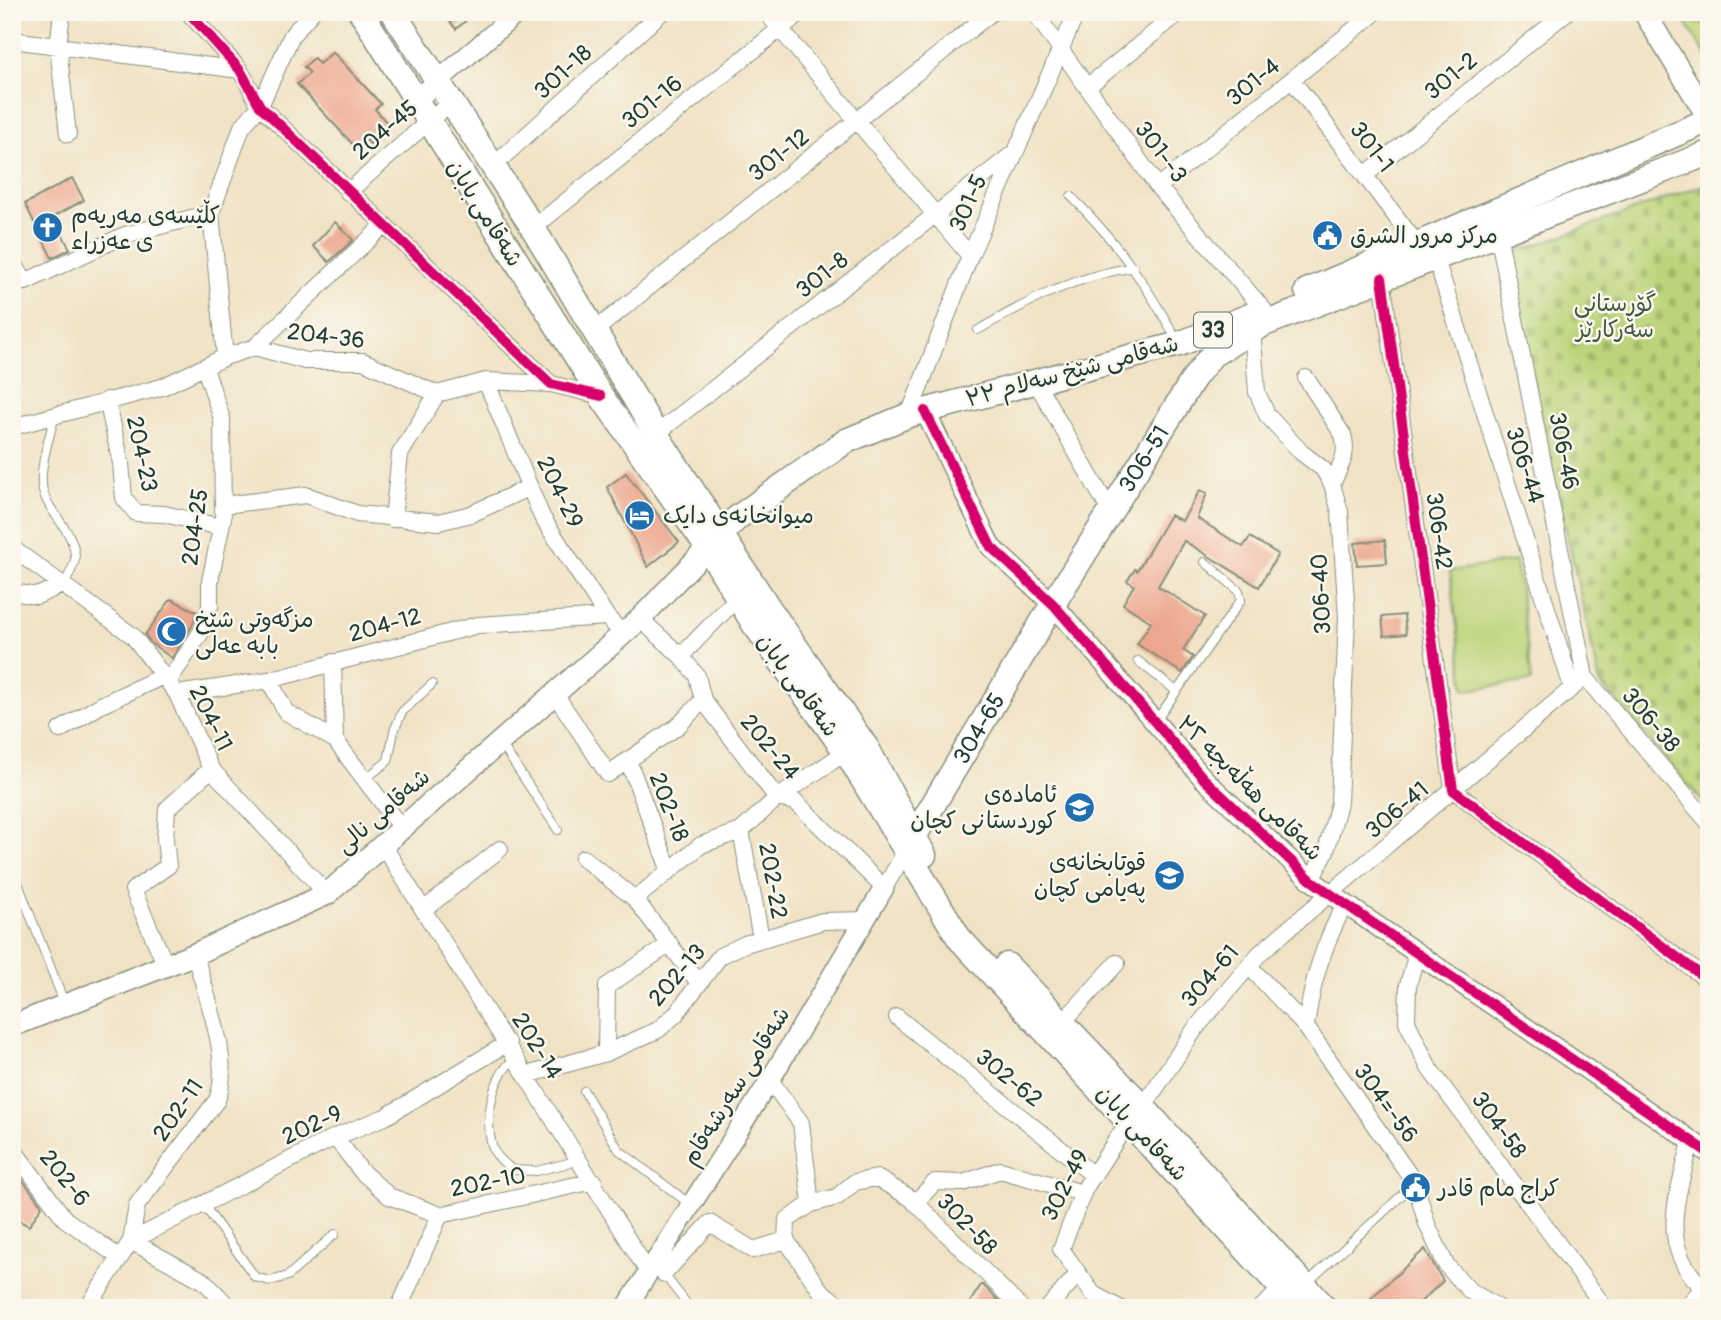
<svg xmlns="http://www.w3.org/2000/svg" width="1721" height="1320" viewBox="0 0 1721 1320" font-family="Pangolin,'Playpen Sans Arabic',sans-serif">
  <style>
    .green { fill: #bbd479; stroke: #6d8856; stroke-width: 2 }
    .cemetery { fill: url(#cemetery-stones); stroke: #6d8856; stroke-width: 2 }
    .building { fill: #eda78e }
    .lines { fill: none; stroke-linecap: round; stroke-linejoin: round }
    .service-casing { stroke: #88907c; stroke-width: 10 }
    .minor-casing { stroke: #88907c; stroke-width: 18 }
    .tertiary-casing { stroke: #88907c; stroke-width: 22 }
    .secondary-casing { stroke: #88907c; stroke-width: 24 }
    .primary-casing { stroke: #88907c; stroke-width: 27 }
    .service { stroke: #fff; stroke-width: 8 }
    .minor { stroke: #fff; stroke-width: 16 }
    .tertiary { stroke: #fff; stroke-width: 19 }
    .secondary { stroke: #fff; stroke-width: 21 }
    .primary { stroke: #fff; stroke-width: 24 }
    .cycleway-casing { stroke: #fbf7ec; stroke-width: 15 }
    .cycleway { stroke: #d6006c; stroke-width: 10 }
    .labels { text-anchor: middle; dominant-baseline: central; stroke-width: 5; stroke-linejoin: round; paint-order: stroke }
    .shield { fill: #fbf7ec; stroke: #61756b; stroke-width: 2 }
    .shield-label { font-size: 21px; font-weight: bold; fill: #1f3d34 }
    .street-label { font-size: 23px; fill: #1f3d34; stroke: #fbf7ec }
    .poi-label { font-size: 23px; fill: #1f3d34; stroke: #fbf7ec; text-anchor: start }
    .park-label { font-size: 23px; fill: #3e5b42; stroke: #fbf7ec }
  </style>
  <defs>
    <pattern id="cemetery-stones" width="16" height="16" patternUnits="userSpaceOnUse" patternTransform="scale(1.75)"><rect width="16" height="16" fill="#bbd479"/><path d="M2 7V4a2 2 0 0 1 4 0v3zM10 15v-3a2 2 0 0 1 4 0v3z" fill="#a0b769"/></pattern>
  </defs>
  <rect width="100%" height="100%" fill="#fbf7ec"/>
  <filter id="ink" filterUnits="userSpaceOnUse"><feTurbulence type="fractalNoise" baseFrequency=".0143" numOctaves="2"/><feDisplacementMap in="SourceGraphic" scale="14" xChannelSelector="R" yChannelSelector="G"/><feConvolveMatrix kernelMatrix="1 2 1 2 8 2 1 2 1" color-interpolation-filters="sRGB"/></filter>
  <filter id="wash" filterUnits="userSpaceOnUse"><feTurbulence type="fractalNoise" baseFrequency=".00686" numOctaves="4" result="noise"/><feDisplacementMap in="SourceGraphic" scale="28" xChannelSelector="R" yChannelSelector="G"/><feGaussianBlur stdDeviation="1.57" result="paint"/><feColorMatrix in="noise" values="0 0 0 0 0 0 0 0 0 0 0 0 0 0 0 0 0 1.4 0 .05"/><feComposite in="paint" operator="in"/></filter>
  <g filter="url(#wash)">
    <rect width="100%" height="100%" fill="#f0e2c5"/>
    <!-- green -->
    <path class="green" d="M1516 561 1532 681 1465 690 1450 571Z"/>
    <!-- cemetery -->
    <path class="cemetery" d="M1679 12H1709V61Z
      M1709 183V809L1600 683 1505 256Z"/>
    <g id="blocks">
      <!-- building -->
      <path class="building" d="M442 12H476L456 29Z
        M333 52 381 104 375 109 387 123 382 128 384 131 370 144 367 140 357 149 297 84 310 73 304 67 314 58 319 64Z
        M72 178 84 200 53 217 70 249 52 258 25 204Z
        M335 222 353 240 329 262 313 246Z
        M626 473 679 542 648 567 607 487Z
        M1200 490 1207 493 1197 518 1243 547 1250 537 1278 554 1259 587 1184 541 1158 586 1205 616 1183 650 1193 657 1182 673 1137 644 1151 622 1123 604 1134 585 1127 581 1135 569 1137 571 1170 515 1182 521Z
        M1385 540 1387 563 1357 565 1355 543Z
        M171 599 197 612 192 626 172 658 152 644 145 635Z
        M1404 615 1406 634 1384 636 1382 617Z
        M12 1166 42 1206 29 1226 12 1217Z
        M1425 1249 1443 1281 1414 1308H1379L1371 1298Z
        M981 1285H983L1006 1308H966Z"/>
    </g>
  </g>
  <g filter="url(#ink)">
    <use href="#blocks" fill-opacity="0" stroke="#88907c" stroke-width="2"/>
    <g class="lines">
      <defs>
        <path id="service" d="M1071 196C1117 242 1147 285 1178 342
          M978 330C1030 300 1073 277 1134 267
          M55 415C50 436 40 463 42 485 45 513 76 529 75 559 74 567 68 577 64 584
          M1138 661 1175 690
          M1155 722 1241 600 1239 591 1205 562
          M500 742 558 830
          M364 780 388 761 394 731 402 712 432 684
          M12 868 65 1005
          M517 1057C491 1075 484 1120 493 1149 496 1157 506 1164 512 1170L537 1171 580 1160
          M584 1091 619 1150 691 1205
          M203 1204 255 1277 270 1281 288 1276 335 1234
          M663 1273 690 1308
          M1307 1283 1415 1183"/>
        <path id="minor" d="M62 12 58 47 68 134
          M188 12 240 70 260 106 551 384 601 396
          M766 12 970 256
          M1034 12 1158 187 1264 310
          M12 40 240 70
          M1292 80 1416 243
          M1087 87 1180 12
          M493 166 662 12
          M1365 175 1567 12
          M1158 187 1376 12
          M348 192 451 102
          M533 228 801 12
          M1498 233 1585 677 1709 823
          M1435 256 1572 687
          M12 260 25 282 125 235 211 213
          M1382 278 1453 790 1709 981
          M1252 329 1257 392 1267 415 1302 453 1323 469 1332 484 1340 512 1347 617 1339 803 1326 851 1311 880
          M593 332 992 12
          M255 347 305 361H363L437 394 486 381 551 384
          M225 357 211 213 242 127 260 106 292 35 312 12
          M1306 378 1343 435C1349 454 1340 466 1332 484
          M486 381 542 517 607 617 623 634
          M1036 382 1111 513
          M107 400 121 463 124 498 136 513 164 514 221 527
          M909 415 970 256 1077 12
          M12 427 162 387 225 357 255 347 383 226
          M656 434 1015 152
          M224 505 306 495 357 514 439 522 471 514 530 487
          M393 519 400 454 437 394
          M12 548 133 636 177 694 211 769 327 894
          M12 592 37 596 64 584
          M640 619 681 656 697 676 703 700 777 798 796 802 884 888 906 851
          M681 656 737 598
          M333 662 335 740
          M269 680 286 712 335 740 402 829
          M168 682 202 631 210 606V581L223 518 222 419 205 368
          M177 694 269 680 478 625 607 617
          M555 694 608 774 678 726 703 700
          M60 730 101 705 163 676
          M628 760 669 869
          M741 831 761 939
          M383 845 648 1272
          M583 858 635 899 699 983
          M635 899 701 845 741 831 777 798 846 752
          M1345 904C1323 946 1312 980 1306 1027L1415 1183 1427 1224 1446 1265 1470 1291 1499 1308
          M425 909 500 849
          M1417 953 1408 985 1407 1022 1429 1068 1605 1308
          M166 966 133 890 168 866 165 839 167 809 211 769
          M1249 966 1306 1027
          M897 1017 1093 1175
          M1063 1022 1117 963
          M606 1053 607 986 670 944
          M527 1075 606 1053 658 1030 676 1014 720 956 745 944 823 921 865 920
          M770 1080 801 1123 811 1204
          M1143 1107 1195 1029 1260 953 1585 677
          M335 1137 361 1171 389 1196 440 1215 594 1181
          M1691 1142C1677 1199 1655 1249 1709 1293
          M12 1148 65 1219 120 1258
          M915 1203 935 1182 963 1183 1000 1170 1082 1193
          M786 1240 787 1220 811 1204 837 1197 855 1182 877 1178 912 1199 1021 1308
          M786 1240 820 1290 842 1308
          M131 1241 335 1137 385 1117 508 1043
          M131 1241 204 1281 230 1308
          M664 1274 710 1223 753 1250 786 1240
          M87 1308 131 1241 137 1205 217 1100C233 1061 205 995 195 954
          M399 1308 440 1215
          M1048 1308 1077 1275
          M1119 1308 1093 1294 1061 1249 1085 1188 1130 1119
          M1261 1308 1283 1288
          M1685 1308 1709 1282"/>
        <path id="tertiary" d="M415 101 518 12
          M925 411 991 547 1053 604 1204 779 1311 880 1345 904 1709 1153
          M626 1308 770 1080 884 888"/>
        <path id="secondary" d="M1644 12 1709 119
          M12 1026 195 954 327 894 640 619 718 537"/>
        <g id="primary">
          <path d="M361 12 601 396 708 548 754 624 846 752 959 938 1300 1308"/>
          <path d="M393 12 533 228 656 434 770 610 868 750 924 855"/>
          <path d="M1307 291 1709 120"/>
          <path d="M722 533 737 518 846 441 909 415 1179 344 1257 313"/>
          <path id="s1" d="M909 845 1053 604 1194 378 1212 355 1264 324 1709 153"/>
          <path d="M1007 965 1143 1107 1325 1308"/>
        </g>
      </defs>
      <!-- service casing -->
      <use href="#service" class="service-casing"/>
      <!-- minor casing -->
      <use href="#minor" class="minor-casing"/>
      <!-- tertiary casing -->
      <use href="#tertiary" class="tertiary-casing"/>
      <!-- secondary casing -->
      <use href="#secondary" class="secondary-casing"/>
      <!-- primary casing -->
      <use href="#primary" class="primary-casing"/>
      <!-- service -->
      <use href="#service" class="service"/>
      <!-- minor -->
      <use href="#minor" class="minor"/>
      <!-- tertiary -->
      <use href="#tertiary" class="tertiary"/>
      <!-- secondary -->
      <use href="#secondary" class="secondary"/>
      <!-- primary -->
      <use href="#primary" class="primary"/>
      <defs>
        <path id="cycleway" d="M188 12 240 70 260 106 551 384 601 396
          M1382 278 1453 790 1709 981
          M925 411 991 547 1053 604 1204 779 1311 880 1345 904 1709 1153"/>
      </defs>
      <!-- cycleway casing -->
      <use href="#cycleway" class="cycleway-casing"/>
      <!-- cycleway -->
      <use href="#cycleway" class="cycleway"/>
    </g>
  </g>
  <!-- icons -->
  <defs>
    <symbol id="church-disc" viewBox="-11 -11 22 22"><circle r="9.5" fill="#1f6fb2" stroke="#fbf7ec"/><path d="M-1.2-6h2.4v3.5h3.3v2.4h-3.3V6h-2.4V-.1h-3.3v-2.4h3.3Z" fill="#fff"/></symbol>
    <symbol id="civic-disc" viewBox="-11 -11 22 22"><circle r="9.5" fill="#1f6fb2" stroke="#fbf7ec"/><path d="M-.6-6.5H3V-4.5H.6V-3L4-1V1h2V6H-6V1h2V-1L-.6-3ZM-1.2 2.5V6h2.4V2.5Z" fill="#fff"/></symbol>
    <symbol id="hotel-disc" viewBox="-11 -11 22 22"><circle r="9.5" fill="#1f6fb2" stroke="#fbf7ec"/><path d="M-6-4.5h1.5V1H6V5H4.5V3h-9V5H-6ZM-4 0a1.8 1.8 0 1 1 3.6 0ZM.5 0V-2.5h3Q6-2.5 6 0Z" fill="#fff"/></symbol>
    <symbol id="mosque-disc" viewBox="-11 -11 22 22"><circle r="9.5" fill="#1f6fb2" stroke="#fbf7ec"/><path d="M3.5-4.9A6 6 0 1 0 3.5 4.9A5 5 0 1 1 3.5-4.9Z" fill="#fff"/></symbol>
    <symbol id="school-disc" viewBox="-11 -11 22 22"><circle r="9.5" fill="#1f6fb2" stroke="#fbf7ec"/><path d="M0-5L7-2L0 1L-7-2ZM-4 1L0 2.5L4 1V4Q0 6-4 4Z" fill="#fff"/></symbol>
  </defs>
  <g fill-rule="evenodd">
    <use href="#church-disc" x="30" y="210" width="35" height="35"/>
    <use href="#civic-disc" x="1310" y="218" width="35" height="35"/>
    <use href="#hotel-disc" x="622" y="498" width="35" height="35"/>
    <use href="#mosque-disc" x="154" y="614" width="35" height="35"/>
    <use href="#school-disc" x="1062" y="790" width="35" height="35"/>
    <use href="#school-disc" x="1152" y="858" width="35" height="35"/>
    <use href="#civic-disc" x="1398" y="1170" width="35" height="35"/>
  </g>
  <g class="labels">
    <!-- shield labels -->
    <rect class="shield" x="1194" y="312.5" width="38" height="35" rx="5"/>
    <g class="shield-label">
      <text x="1213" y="330">33</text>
    </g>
    <!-- street labels -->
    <g class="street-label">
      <text transform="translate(563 72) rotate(-42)">301-18</text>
      <text transform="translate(1451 76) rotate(-39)">301-2</text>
      <text transform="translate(1253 82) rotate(-39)">301-4</text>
      <text transform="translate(652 102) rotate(-39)">301-16</text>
      <text transform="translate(385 130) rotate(-41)">204-45</text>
      <text transform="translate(1372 147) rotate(53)">301-1</text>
      <text transform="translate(1161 152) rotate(53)">301--3</text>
      <text transform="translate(779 155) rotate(-38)">301-12</text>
      <text transform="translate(968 203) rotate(-66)">301-5</text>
      <text transform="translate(485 213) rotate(58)">شەقامی بابان</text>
      <text transform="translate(822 275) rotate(-38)">301-8</text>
      <text transform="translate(326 336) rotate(7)">204-36</text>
      <text transform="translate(1072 371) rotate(-15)">شەقامی شێخ سەلام ٣٣</text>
      <text transform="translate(1564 451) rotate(79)">306-46</text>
      <text transform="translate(142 454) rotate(78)">204-23</text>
      <text stroke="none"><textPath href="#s1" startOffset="452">306-51</textPath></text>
      <text transform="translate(1525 465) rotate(72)">306-44</text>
      <text transform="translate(560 492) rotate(64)">204-29</text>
      <text transform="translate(195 527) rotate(-82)">204-25</text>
      <text transform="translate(1439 531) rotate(82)">306-42</text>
      <text transform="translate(1321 594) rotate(-93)">306-40</text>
      <text transform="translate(385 625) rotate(-15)">204-12</text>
      <text transform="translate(798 685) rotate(54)">شەقامی بابان</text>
      <text transform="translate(211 718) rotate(64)">204-11</text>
      <text transform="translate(1651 720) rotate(50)">306-38</text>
      <text stroke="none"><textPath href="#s1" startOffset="136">304-65</textPath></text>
      <text transform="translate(770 747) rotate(50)">202-24</text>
      <text transform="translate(1250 788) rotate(45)">شەقامی هەڵەبجە ٣٢</text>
      <text transform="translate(669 807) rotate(69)">202-18</text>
      <text transform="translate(1397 810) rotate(-40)">306-41</text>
      <text transform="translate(383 811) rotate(-41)">شەقامی نالی</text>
      <text transform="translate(773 881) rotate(80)">202-22</text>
      <text transform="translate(677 975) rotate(-49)">202-13</text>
      <text transform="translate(1210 976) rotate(-49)">304-61</text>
      <text transform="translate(537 1046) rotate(58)">202-14</text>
      <text transform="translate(1009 1078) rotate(39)">302-62</text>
      <text transform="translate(736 1086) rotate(-58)">شەقامی سەرشەقام</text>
      <text transform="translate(1386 1103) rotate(54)">304=-56</text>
      <text transform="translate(178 1110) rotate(-55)">202-11</text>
      <text transform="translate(312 1125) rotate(-25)">202-9</text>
      <text transform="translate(1499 1125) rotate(54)">304-58</text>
      <text transform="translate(1142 1133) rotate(47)">شەقامی بابان</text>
      <text transform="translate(65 1178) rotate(51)">202-6</text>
      <text transform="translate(488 1182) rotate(-11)">202-10</text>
      <text transform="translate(1065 1185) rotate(-63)">302-49</text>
      <text transform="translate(967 1224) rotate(46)">302-58</text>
    </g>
    <!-- poi labels -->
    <g class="poi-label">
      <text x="71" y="215">کڵێسەی مەریەم<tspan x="71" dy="26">ی عەزراء</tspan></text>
      <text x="1350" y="235">مرکز مرور الشرق</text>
      <text x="663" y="515">میوانخانەی دایک</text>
      <text x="195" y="619">مزگەوتی شێخ<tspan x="195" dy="26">بابە عەلی</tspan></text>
      <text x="1057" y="794" text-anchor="end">ئامادەی<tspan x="1057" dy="26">کوردستانی کچان</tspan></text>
      <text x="1146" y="862" text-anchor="end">قوتابخانەی<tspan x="1146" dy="26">پەیامی کچان</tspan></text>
      <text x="1438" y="1188">کراج مام قادر</text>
    </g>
    <!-- park labels -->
    <g class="park-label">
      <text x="1615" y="303">گۆڕستانی<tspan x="1615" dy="26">سەرکارێز</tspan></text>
    </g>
  </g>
  <!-- margin -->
  <rect width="1721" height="1320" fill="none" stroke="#fbf7ec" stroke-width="42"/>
</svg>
